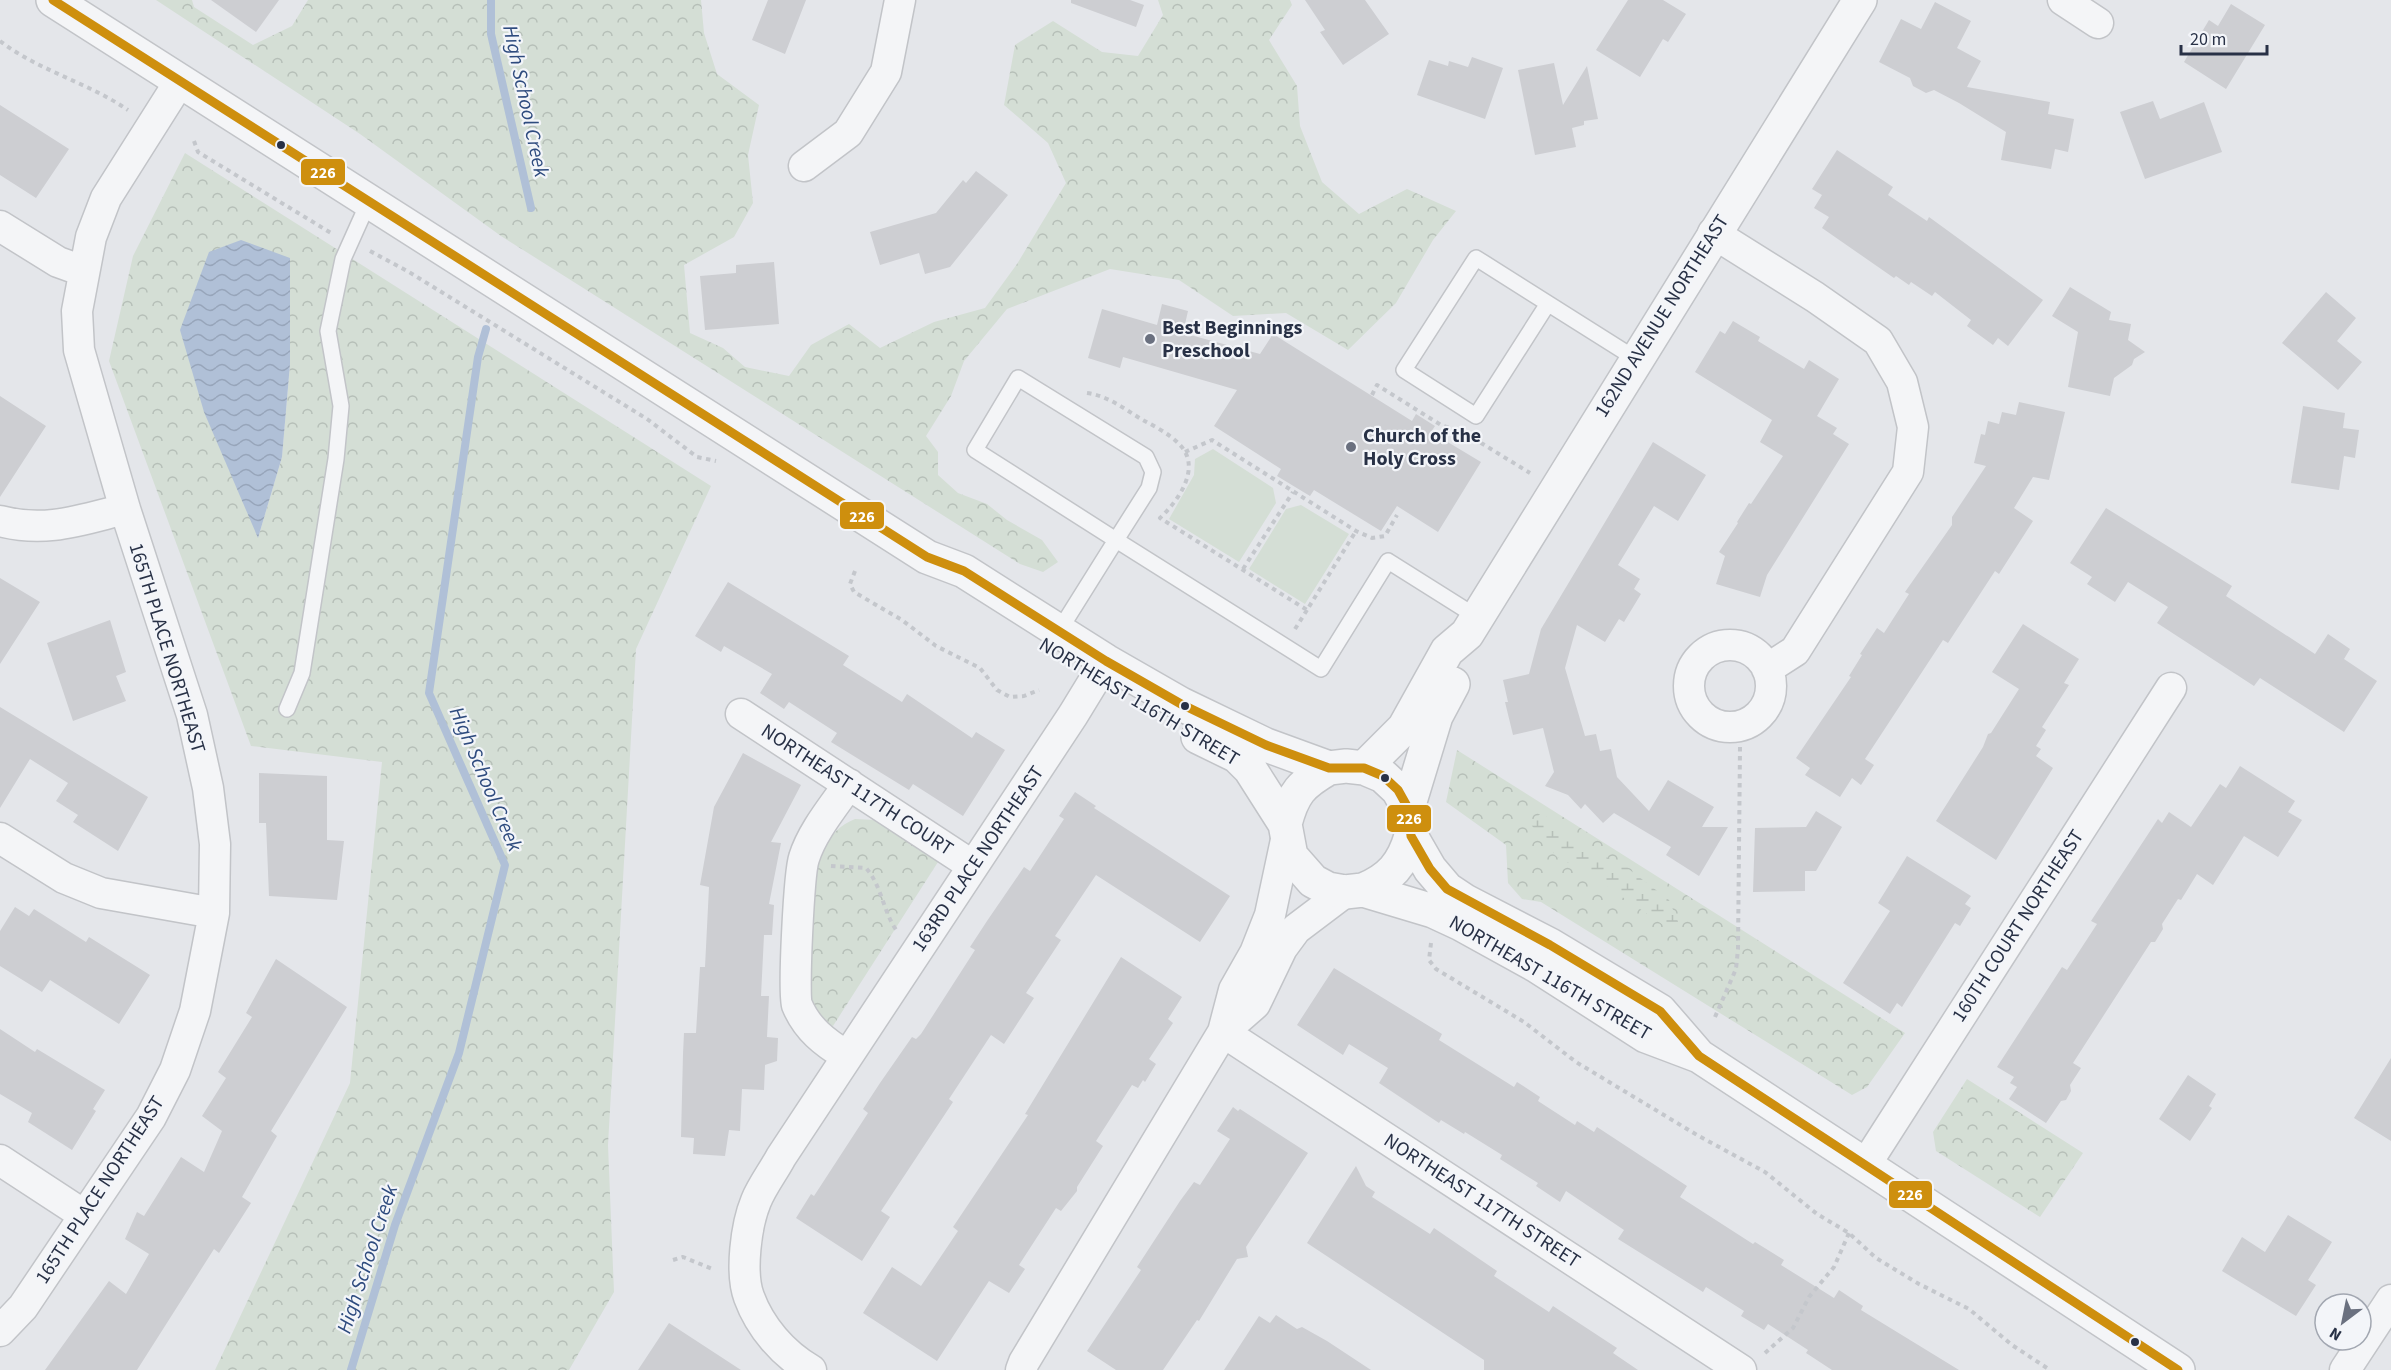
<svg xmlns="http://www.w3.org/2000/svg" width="2391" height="1370" viewBox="0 0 2391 1370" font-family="'Source Sans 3',sans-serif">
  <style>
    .green { fill: #d4ded5 }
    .forest { fill: url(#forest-crowns); fill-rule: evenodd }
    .wetland { fill: url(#wetland-marsh) }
    .water { fill: url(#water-waves) }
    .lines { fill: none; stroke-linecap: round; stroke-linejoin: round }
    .stream { stroke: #b0c0d7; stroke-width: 8 }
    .building { fill: #cdced2 }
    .service-casing { stroke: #c2c4c8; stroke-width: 18 }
    .minor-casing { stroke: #c2c4c8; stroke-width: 33 }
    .tertiary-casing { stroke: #c2c4c8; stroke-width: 36 }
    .path { stroke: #c4c7cc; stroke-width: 4; stroke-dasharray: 4.5 4.5; stroke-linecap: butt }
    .service { stroke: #f4f5f7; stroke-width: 15 }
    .minor { stroke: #f4f5f7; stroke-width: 30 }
    .tertiary { stroke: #f4f5f7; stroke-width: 33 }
    .bus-1-casing { stroke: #f3f5f9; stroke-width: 14 }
    .bus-1 { stroke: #ce8f0e; stroke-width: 9 }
    .bus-dot { fill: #283146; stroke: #f3f5f9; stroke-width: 2 }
    .poi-dot { fill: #6a707f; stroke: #f3f5f9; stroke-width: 2 }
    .labels { text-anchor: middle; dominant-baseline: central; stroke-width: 4.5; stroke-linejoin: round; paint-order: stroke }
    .street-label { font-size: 20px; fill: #283146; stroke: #f3f5f9 }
    .poi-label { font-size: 20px; font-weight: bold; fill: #283146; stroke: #f3f5f9; text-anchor: start }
    .water-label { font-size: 21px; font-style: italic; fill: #2e4b7e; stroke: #f3f5f9 }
    .line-badge { stroke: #f3f5f9; stroke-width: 2 }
    .badge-label { font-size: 16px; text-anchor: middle; font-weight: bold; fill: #fff }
  </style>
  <defs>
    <pattern id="forest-crowns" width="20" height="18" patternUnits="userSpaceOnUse" patternTransform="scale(1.5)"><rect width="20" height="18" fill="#d4ded5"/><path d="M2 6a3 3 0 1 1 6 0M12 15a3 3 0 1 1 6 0" fill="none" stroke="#b6bfb8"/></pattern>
    <pattern id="wetland-marsh" width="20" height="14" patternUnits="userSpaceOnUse" patternTransform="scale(1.5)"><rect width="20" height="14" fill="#d4ded5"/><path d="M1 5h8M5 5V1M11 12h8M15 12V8" fill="none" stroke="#b6bfb8"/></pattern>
    <pattern id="water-waves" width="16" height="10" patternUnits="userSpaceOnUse" patternTransform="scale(1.5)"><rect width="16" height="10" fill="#b0c0d7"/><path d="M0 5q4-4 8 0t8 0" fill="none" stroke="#97a5ba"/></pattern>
  </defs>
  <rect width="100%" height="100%" fill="#e4e6ea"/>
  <!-- green -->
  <path class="green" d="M1213 449 1273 488 1276 503 1239 562 1169 519 1194 475 1195 459Z
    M1301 505 1349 534 1305 604 1249 569 1286 509Z"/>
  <!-- forest -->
  <path class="forest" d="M156 0H192L194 7 253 45 292 26 308 0H701L704 33 717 74 759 105 748 155 753 203 734 237 684 265 690 333 723 348 745 367 789 376 811 345 849 324 880 348 934 322 985 308 1017 264 1066 183 1048 143 1004 105 1015 45 1053 21 1102 52 1138 56 1163 15 1158 0H1290L1292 5 1269 40 1297 86 1300 126 1322 182 1359 214 1407 189 1456 211 1433 240 1396 303 1348 350 1286 313 1233 316 1179 280 1110 269 1007 309 964 361 951 396 926 436 938 452V475L958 493 987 504 1007 520 1042 540 1058 562 1043 572 1020 564 501 236 360 134Z
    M185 153 711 486 636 649 608 1145 614 1292 569 1370H215L350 1083 382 762 251 746 109 361 133 256ZM290 259V364L282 457 258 538Z
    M1457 750 1905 1033 1867 1087 1852 1095 1541 902 1522 899 1508 883 1506 845 1446 802Z
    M855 819 875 820 938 862 833 1026C824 1023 816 1016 814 1007 805 979 810 876 823 850 830 835 840 825 855 819Z
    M1967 1079 2083 1153 2040 1217 1936 1151 1933 1132Z"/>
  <!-- wetland -->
  <path class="wetland" d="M1542 813 1576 842 1626 867 1669 900 1679 924H1662L1590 875 1556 856 1529 822Z"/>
  <!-- water -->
  <path class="water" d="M241 240 290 258V364L282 457 258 538 204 412 180 330 209 252Z"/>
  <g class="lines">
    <!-- stream -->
    <path class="stream" d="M491 0V34L531 208
      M351 1370 395 1225 459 1053 505 865 429 693 478 357 486 329"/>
  </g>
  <!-- building -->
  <path class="building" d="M211 0H279L256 32Z
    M768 0H806L785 54 752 40Z
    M1071 0H1130L1144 5 1136 27 1071 3Z
    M1305 0H1365L1389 34 1343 65 1320 32 1325 30Z
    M1628 0H1663L1686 14 1668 42 1663 39 1640 77 1596 50Z
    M1935 2 1971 21 1957 48 1981 61 1967 87 2050 102 2048 114 2074 119 2068 152 2055 149 2051 169 2001 160 2006 132 1959 103 1934 90 1926 93 1913 86 1910 78 1879 62 1901 19 1921 29Z
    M2231 4 2265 25 2226 89 2184 62 2209 20 2218 26Z
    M1472 57 1503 68 1485 119 1417 95 1429 60 1448 66 1449 61 1468 67Z
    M1554 63 1563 105 1587 66 1598 119 1584 121V125L1572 128 1576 147 1535 155 1518 70Z
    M2153 101 2160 119 2204 102 2222 152 2145 179 2120 112Z
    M0 105 69 149 36 198 0 175Z
    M1837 150 1893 187 1888 195 1927 221 1929 217 2043 300 2008 346 1998 338 1993 345 1967 326 1971 320 1935 292 1932 296 1911 282 1909 285 1896 276 1894 278 1822 228 1829 217 1814 208 1822 195 1812 189Z
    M976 171 1008 195 950 267 925 274 919 253 880 265 870 232 936 213 963 180 966 183Z
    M774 262 779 324 705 330 700 276 736 273V265Z
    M2070 287 2111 312 2109 320 2131 324 2128 340 2145 352 2134 359 2132 365 2114 378 2110 396 2068 387 2078 332 2052 316Z
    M2326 292 2356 318 2337 341 2362 362 2338 390 2282 343Z
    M1162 304 1188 311 1183 333 1260 354 1273 334 1412 421 1416 414 1435 426 1431 432 1481 462 1438 532 1397 506 1381 531 1314 490 1310 496 1277 476 1281 469 1214 426 1237 390 1123 357 1120 368 1088 358 1102 309 1157 325Z
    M1733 321 1760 337 1758 341 1804 369 1809 360 1839 379 1817 416 1837 428 1833 434 1849 444 1767 575 1760 597 1716 584 1725 556 1719 552 1738 523 1737 522 1749 503 1751 504 1783 456 1760 442 1772 420 1695 372 1720 331 1725 334Z
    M0 396 46 426 0 497Z
    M2019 402 2065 412 2049 480 2033 477 2014 508 2033 521 1999 574 1995 571 1948 643 1943 640 1865 759 1874 765 1861 785 1852 778 1840 797 1805 775 1810 768 1796 758 1851 677 1849 676 1862 655 1860 654 1877 628 1884 633 1909 594 1905 592 1952 525V517L1986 466 1974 463 1981 434 1985 435 1988 421 1999 424 2002 412 2016 415Z
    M2303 406 2345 413 2343 428 2359 430 2355 458 2344 456 2339 490 2291 483Z
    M1653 442 1706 475 1678 521 1654 506 1618 565 1640 579 1634 589 1641 594 1624 622 1619 619 1605 642 1577 625 1565 668 1585 736 1596 734 1600 751 1611 749 1617 777 1649 811 1668 780 1714 807 1702 827H1728L1699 876 1666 855 1671 847 1614 813 1603 823 1585 804 1581 809 1568 795 1545 786 1554 772 1543 728 1513 735 1505 702H1508L1503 680 1529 674 1541 629Z
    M2106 508 2232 586 2226 596 2315 654 2328 634 2350 649 2344 659 2377 681 2344 732 2260 678 2254 686 2157 623 2168 607 2128 582 2115 602 2087 584 2092 577 2070 563Z
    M0 578 40 602 0 664Z
    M728 582 849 656 843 665 902 702 907 694 972 738 976 732 1005 750 963 816 913 784 909 790 831 742 837 733 789 702 784 709 760 693 772 674 724 646 721 652 695 636Z
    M110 620 126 672 116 676 126 701 73 721 47 643Z
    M2023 624 2079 659 2064 683 2069 685 2042 727 2046 730 2036 746 2041 749 2036 756 2053 768 1996 860 1936 821 1983 747 1988 734 1991 733 2019 689 1992 672Z
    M0 707 148 797 118 851 73 822 78 815 56 801 68 783 30 759 0 808Z
    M743 753 801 785 771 842 781 843 769 904 774 905 772 935H764L761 996H769L767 1037 778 1038 777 1061 765 1065 764 1090 742 1089 740 1131 729 1130 725 1156 693 1154 694 1138 681 1137 683 1054 684 1033H696L700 967H705L709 887 700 885 714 807Z
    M2240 766 2295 801 2288 812 2302 820 2278 857 2244 836 2213 885 2197 874 2181 900 2178 899 2162 924 2163 929 2155 942H2151L2073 1063 2081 1068 2070 1085 2071 1091 2066 1100 2061 1101 2046 1123 2009 1099 2017 1087 2010 1083 2014 1077 1997 1067 2062 967 2067 970 2097 924 2091 921 2158 819 2162 823 2169 812 2191 827 2220 784 2226 788Z
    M259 773 327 776V840L344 841 337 900 269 896 266 823H259Z
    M1075 792 1096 806 1094 808 1230 896 1200 942 1096 875 1055 936 1061 940 1026 993 1034 998 1004 1044 991 1035 949 1099 953 1102 881 1211 890 1217 862 1261 796 1218 811 1194 814 1196 868 1113 863 1109 880 1083 912 1037 916 1039 921 1034 975 950 970 947 987 921 1024 867 1030 871 1064 819 1059 816Z
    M1816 811 1842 827 1816 871H1805V891L1753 892 1755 828 1806 827Z
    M1907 856 1971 896 1965 904 1971 908 1960 926 1955 923 1902 1007 1897 1003 1890 1014 1843 983 1890 911 1878 903Z
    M15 907 29 916 34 909 86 942 89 937 150 975 119 1024 50 980 42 992 0 966V931Z
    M1121 957 1182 997 1168 1019 1173 1023 1149 1059 1156 1064 1145 1082 1143 1080 1138 1088 1132 1085 1096 1141 1103 1146 1077 1187V1191L1061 1211 1056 1208 1019 1265 1025 1269 1009 1293 989 1281 937 1361 863 1313 892 1267 921 1286 958 1231 953 1227 1028 1115 1025 1114Z
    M276 959 347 1007 271 1131 277 1136 242 1197 251 1203 219 1253 214 1249 137 1370H45L109 1281 126 1294 149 1254 125 1239 137 1212 144 1216 181 1157 204 1172 222 1131 202 1116 226 1078 218 1072 252 1017 246 1013Z
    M1334 968 1442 1034 1439 1040 1514 1087 1517 1082 1540 1097 1538 1101 1575 1125 1577 1121 1594 1132 1597 1127 1687 1186 1680 1197 1753 1244 1755 1242 1784 1260 1781 1265 1834 1298 1839 1290 1863 1306 1861 1310 1959 1370H1832L1806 1353 1808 1350 1768 1324 1764 1330 1741 1316 1744 1311 1706 1287 1703 1292 1618 1239 1624 1230 1566 1191 1560 1202 1536 1186 1538 1183 1500 1159 1502 1155 1465 1132 1464 1134 1441 1120 1439 1123 1379 1083 1388 1068 1349 1044 1343 1055 1297 1025Z
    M0 1029 35 1052 37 1049 105 1090 93 1109 96 1111 72 1150 28 1122 32 1113 0 1094Z
    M2391 1058V1141L2354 1118Z
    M2188 1075 2216 1094 2209 1106 2212 1108 2190 1141 2159 1119Z
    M1233 1107 1238 1111 1240 1109 1308 1153 1246 1247 1248 1257 1237 1259 1199 1321 1197 1320 1163 1370H1116L1087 1351 1141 1270 1137 1267 1180 1201 1194 1182 1200 1185 1230 1139 1217 1131Z
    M1356 1166 1366 1186 1375 1192 1372 1197 1430 1234 1434 1228 1497 1271 1494 1276 1549 1312 1553 1306 1617 1348 1613 1353 1638 1370H1484V1360L1307 1243Z
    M2288 1215 2332 1242 2308 1280 2316 1285 2296 1316 2222 1271 2242 1237 2265 1252Z
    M1276 1315 1297 1329 1302 1327 1327 1341 1371 1370H1224L1259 1316 1270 1323Z
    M669 1323 741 1370H638Z"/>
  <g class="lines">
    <defs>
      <path id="service" d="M1547 305 1476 416 1404 370 1476 258 1636 359
        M1059 631 1116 540 975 450 1018 378 1146 457 1153 472 1149 488 1116 540 1321 669 1388 561 1477 617
        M287 709 302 673 336 459 341 406 328 331 343 259 369 201"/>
      <path id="minor" d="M2063 0 2098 23
        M804 166 848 133 886 72 900 0
        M0 226 58 262 83 271
        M1713 233 1815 297 1878 341 1902 382 1913 427 1908 472 1795 651 1767 669
        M0 521C46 533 80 520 125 509
        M1689 686a41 41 0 1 1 82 0a41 41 0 1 1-82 0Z
        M741 714 973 866
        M0 838 64 878 101 893 214 913
        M1223 1032 1741 1370
        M1223 1032 1234 990 1255 953 1270 915 1286 840
        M847 1056C825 1043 807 1029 797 1005 793 993 799 873 804 858 812 832 833 807 849 784
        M0 1160 84 1215
        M1866 1164 2171 688
        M0 1331 23 1307 151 1117 175 1070 195 1011 214 913 215 844 208 788 192 715 125 509 79 350 77 311 91 237 106 198 180 81
        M811 1370C783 1354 760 1327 749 1297 740 1273 746 1225 756 1201 762 1186 773 1172 781 1157L1073 715 1106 661
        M1021 1370 1024 1362 1223 1032 1255 1004 1282 948 1296 929 1345 892
        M2345 1370 2391 1300"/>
      <path id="tertiary" d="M53 0 927 557 964 571 1106 661 1181 704 1266 745 1329 768 1346 766 1364 768 1383 776 1398 790 1408 808 1411 836 1430 869 1447 889 1465 901 1550 945 1660 1011 1699 1056
        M1198 737 1237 756 1250 769 1285 824 1291 856 1313 881 1328 889 1345 892 1363 890 1433 911 1461 924 1537 966 1646 1036 1699 1056 2178 1370
        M1364 768 1404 728 1447 651 1467 634 1860 0
        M1408 808 1436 716 1453 684
        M1285 824C1293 793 1301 784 1329 768
        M1363 890C1390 879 1403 864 1411 836"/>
    </defs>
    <!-- service casing -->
    <use href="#service" class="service-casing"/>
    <!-- minor casing -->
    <use href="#minor" class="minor-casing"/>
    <!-- tertiary casing -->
    <use href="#tertiary" class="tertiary-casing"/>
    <!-- path -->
    <path class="path" d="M0 41C39 71 87 82 128 110
      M194 141 198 152 331 233
      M370 251 409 272 647 419 697 457 716 461
      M1087 393C1108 396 1123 408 1141 419 1154 426 1170 434 1180 445 1202 468 1178 501 1160 518L1307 610 1356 531
      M1372 395 1377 385 1441 425 1452 429
      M1473 438 1530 473
      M1185 452 1212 440 1356 531 1372 538 1385 536 1397 515
      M1243 569 1293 492
      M855 571 850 584 854 592 902 620 936 646 980 668 997 690 1010 697 1024 696 1039 690
      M1295 629 1307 610
      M831 866 866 868C882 886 883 912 897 931
      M1431 943 1429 960 1436 969 1524 1022 1576 1062 1697 1135 1765 1172 1817 1214 1849 1233 1876 1258 1919 1284 1969 1309 2012 1345 2050 1370
      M1715 1017 1736 969 1738 949 1740 747
      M673 1260 683 1257 715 1270
      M1765 1353 1793 1328 1809 1297 1834 1267 1849 1233"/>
    <!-- service -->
    <use href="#service" class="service"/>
    <!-- minor -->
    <use href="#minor" class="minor"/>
    <!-- tertiary -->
    <use href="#tertiary" class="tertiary"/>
    <defs>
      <path id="bus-1" d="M53 0 927 557 964 571 1106 661 1181 704 1266 745 1329 768H1364L1383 776 1398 790 1408 808 1411 836 1430 869 1447 889 1550 945 1660 1011 1699 1056 2178 1370"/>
    </defs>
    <!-- bus-1 casing -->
    <use href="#bus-1" class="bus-1-casing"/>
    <!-- bus-1 -->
    <use href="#bus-1" class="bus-1"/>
  </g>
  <!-- markers -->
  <g class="bus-dot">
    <circle cx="281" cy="145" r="5"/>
    <circle cx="1185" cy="706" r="5"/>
    <circle cx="1385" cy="778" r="5"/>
    <circle cx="2135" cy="1342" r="5"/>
  </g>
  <g class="poi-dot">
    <circle cx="1150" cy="339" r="6"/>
    <circle cx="1351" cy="447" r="6"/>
  </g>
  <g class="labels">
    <!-- street labels -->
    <g class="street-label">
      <text transform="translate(1662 316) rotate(-58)">162ND AVENUE NORTHEAST</text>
      <text transform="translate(167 648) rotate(73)">165TH PLACE NORTHEAST</text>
      <text transform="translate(1139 702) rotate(31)">NORTHEAST 116TH STREET</text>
      <text transform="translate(857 790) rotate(33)">NORTHEAST 117TH COURT</text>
      <text transform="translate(978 859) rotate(-56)">163RD PLACE NORTHEAST</text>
      <text transform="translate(2018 926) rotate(-57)">160TH COURT NORTHEAST</text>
      <text transform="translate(1550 978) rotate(30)">NORTHEAST 116TH STREET</text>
      <text transform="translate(100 1190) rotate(-57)">165TH PLACE NORTHEAST</text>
      <text transform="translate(1482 1201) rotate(33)">NORTHEAST 117TH STREET</text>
    </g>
    <!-- poi labels -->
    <g class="poi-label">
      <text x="1162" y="328">Best Beginnings<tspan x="1162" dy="23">Preschool</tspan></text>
      <text x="1363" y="436">Church of the<tspan x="1363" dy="23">Holy Cross</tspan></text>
    </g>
    <!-- water labels -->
    <g class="water-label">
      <text transform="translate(526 101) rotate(78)">High School Creek</text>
      <text transform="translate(486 779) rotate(67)">High School Creek</text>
      <text transform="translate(367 1259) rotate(-72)">High School Creek</text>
    </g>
  </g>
  <g class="line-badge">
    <rect x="300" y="158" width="46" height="28" rx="6" fill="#ce8f0e"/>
    <rect x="839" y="501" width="46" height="29" rx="6" fill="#ce8f0e"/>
    <rect x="1386" y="804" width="46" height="29" rx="6" fill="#ce8f0e"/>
    <rect x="1888" y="1180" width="45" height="29" rx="6" fill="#ce8f0e"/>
  </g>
  <g class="badge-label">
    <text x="323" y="178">226</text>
    <text x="862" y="522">226</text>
    <text x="1409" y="824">226</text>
    <text x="1910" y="1200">226</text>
  </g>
  <!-- north arrow -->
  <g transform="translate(2343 1322) rotate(212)"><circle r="28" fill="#f3f5f9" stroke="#a2a7b1" stroke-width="1.5"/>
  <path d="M0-4.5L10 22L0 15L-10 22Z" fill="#6a707f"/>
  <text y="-9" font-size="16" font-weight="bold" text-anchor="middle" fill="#283146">N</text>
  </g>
  <!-- scale -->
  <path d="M2181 45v9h86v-9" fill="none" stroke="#283146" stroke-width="3"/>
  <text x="2190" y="45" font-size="18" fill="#283146" stroke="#f3f5f9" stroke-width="4.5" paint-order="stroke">20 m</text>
</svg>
